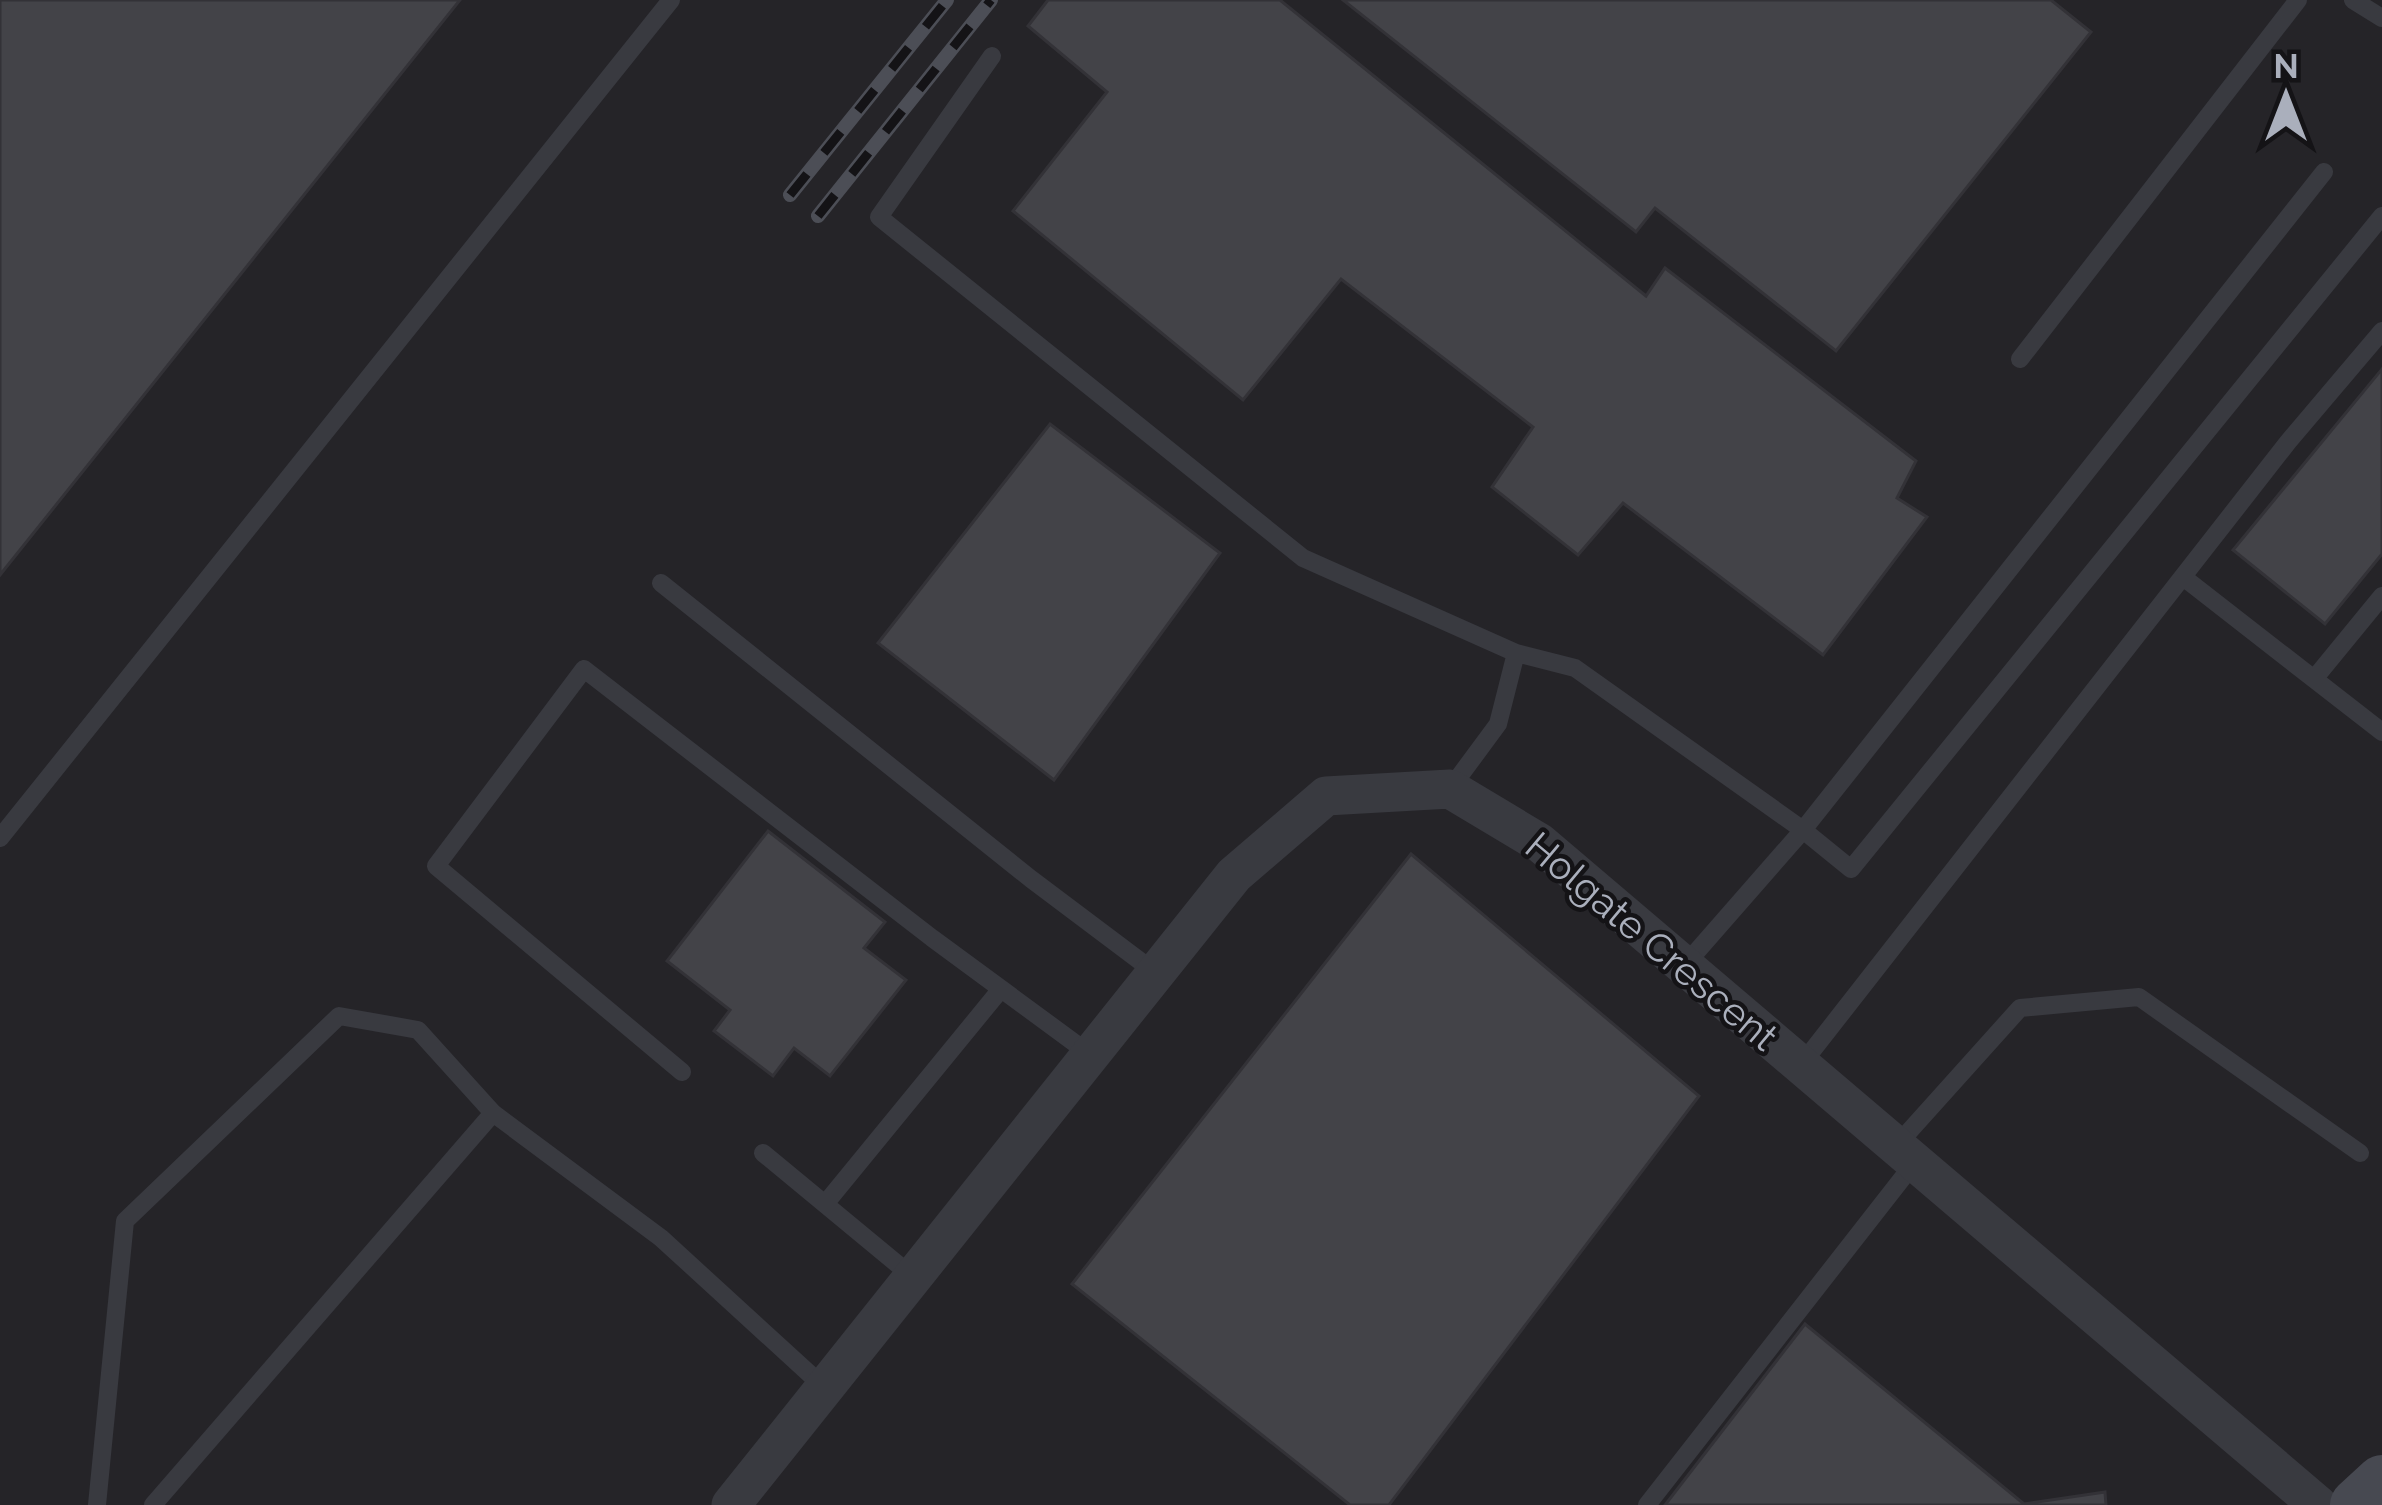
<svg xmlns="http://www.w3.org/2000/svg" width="2382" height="1505" viewBox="0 0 2382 1505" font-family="Raleway,sans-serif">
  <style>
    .built { fill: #252428 }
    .building { fill: #434348; stroke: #333237; stroke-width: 3 }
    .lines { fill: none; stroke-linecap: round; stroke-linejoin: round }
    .lane { stroke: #393a40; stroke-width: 18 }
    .street { stroke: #393a40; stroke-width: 39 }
    .secondary { stroke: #474951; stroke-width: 54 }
    .rail-casing { stroke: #4c4e56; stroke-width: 14 }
    .rail { stroke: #141316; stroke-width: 9; stroke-dasharray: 27; stroke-linecap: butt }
    .labels { text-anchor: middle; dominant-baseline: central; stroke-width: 9; stroke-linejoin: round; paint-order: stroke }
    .street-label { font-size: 39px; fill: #aaafbc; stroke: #141316 }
  </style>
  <rect width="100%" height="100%" fill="#19191b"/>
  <!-- built -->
  <path class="built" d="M0 0H2382V1505H0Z"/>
  <!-- building -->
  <path class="building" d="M0 0H460L0 575Z
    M1048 0H1280L1646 296 1665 268 1916 461 1897 498 1927 517 1823 655 1623 503 1578 555 1492 487 1533 427 1341 279 1243 400 1013 211 1107 92 1028 26Z
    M1343 0H2051L2091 32 1836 351 1655 208 1636 232Z
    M2382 369V554L2325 624 2233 550Z
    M1050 424 1220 553 1054 780 878 643Z
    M768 831 885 922 864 948 906 980 830 1076 794 1048 773 1076 714 1031 730 1010 667 961Z
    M1411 854 1699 1096 1389 1505H1350L1072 1284Z
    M1805 1324 2024 1504 2105 1492 2106 1505H1665Z"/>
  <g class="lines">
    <!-- lane -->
    <path class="lane" d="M2353 0 2382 18
      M992 56 879 217 1303 558 1516 653 1575 668 1803 830 2324 172
      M2020 359 2298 0
      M2183 577 2382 732
      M661 583 1031 879 1156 973
      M2314 679 2382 596
      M1450 789 1498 724 1516 653
      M0 838 671 0
      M1684 966 1803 830 1851 869 2382 216
      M1801 1065 2288 442 2382 331
      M682 1072 436 866 584 669 932 938 1091 1055
      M1896 1146 2020 1008 2139 997 2360 1153
      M763 1153 913 1277
      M825 1204 1001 989
      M97 1505 125 1221 339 1016 418 1030 493 1113 661 1238 825 1388
      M153 1505 493 1113
      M1647 1505 1915 1162"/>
    <!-- street -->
    <path class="street" d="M731 1505 1234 875 1326 796 1450 789 1540 843 2318 1505"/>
    <!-- secondary -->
    <path class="secondary" d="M2357 1505 2382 1482"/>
    <defs>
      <path id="rail" d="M790 195 947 0
        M818 216 991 0"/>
    </defs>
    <!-- rail casing -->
    <use href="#rail" class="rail-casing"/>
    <!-- rail -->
    <use href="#rail" class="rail"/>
  </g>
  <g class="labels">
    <!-- street labels -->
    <g class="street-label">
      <text transform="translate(1652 941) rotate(40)">Holgate Crescent</text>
    </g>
  </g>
  <!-- north arrow -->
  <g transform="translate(2286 96)" stroke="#141316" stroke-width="9" paint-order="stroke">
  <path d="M0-9L21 45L0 30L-21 45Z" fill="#aaafbc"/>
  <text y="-18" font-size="33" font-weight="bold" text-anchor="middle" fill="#aaafbc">N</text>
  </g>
</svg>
